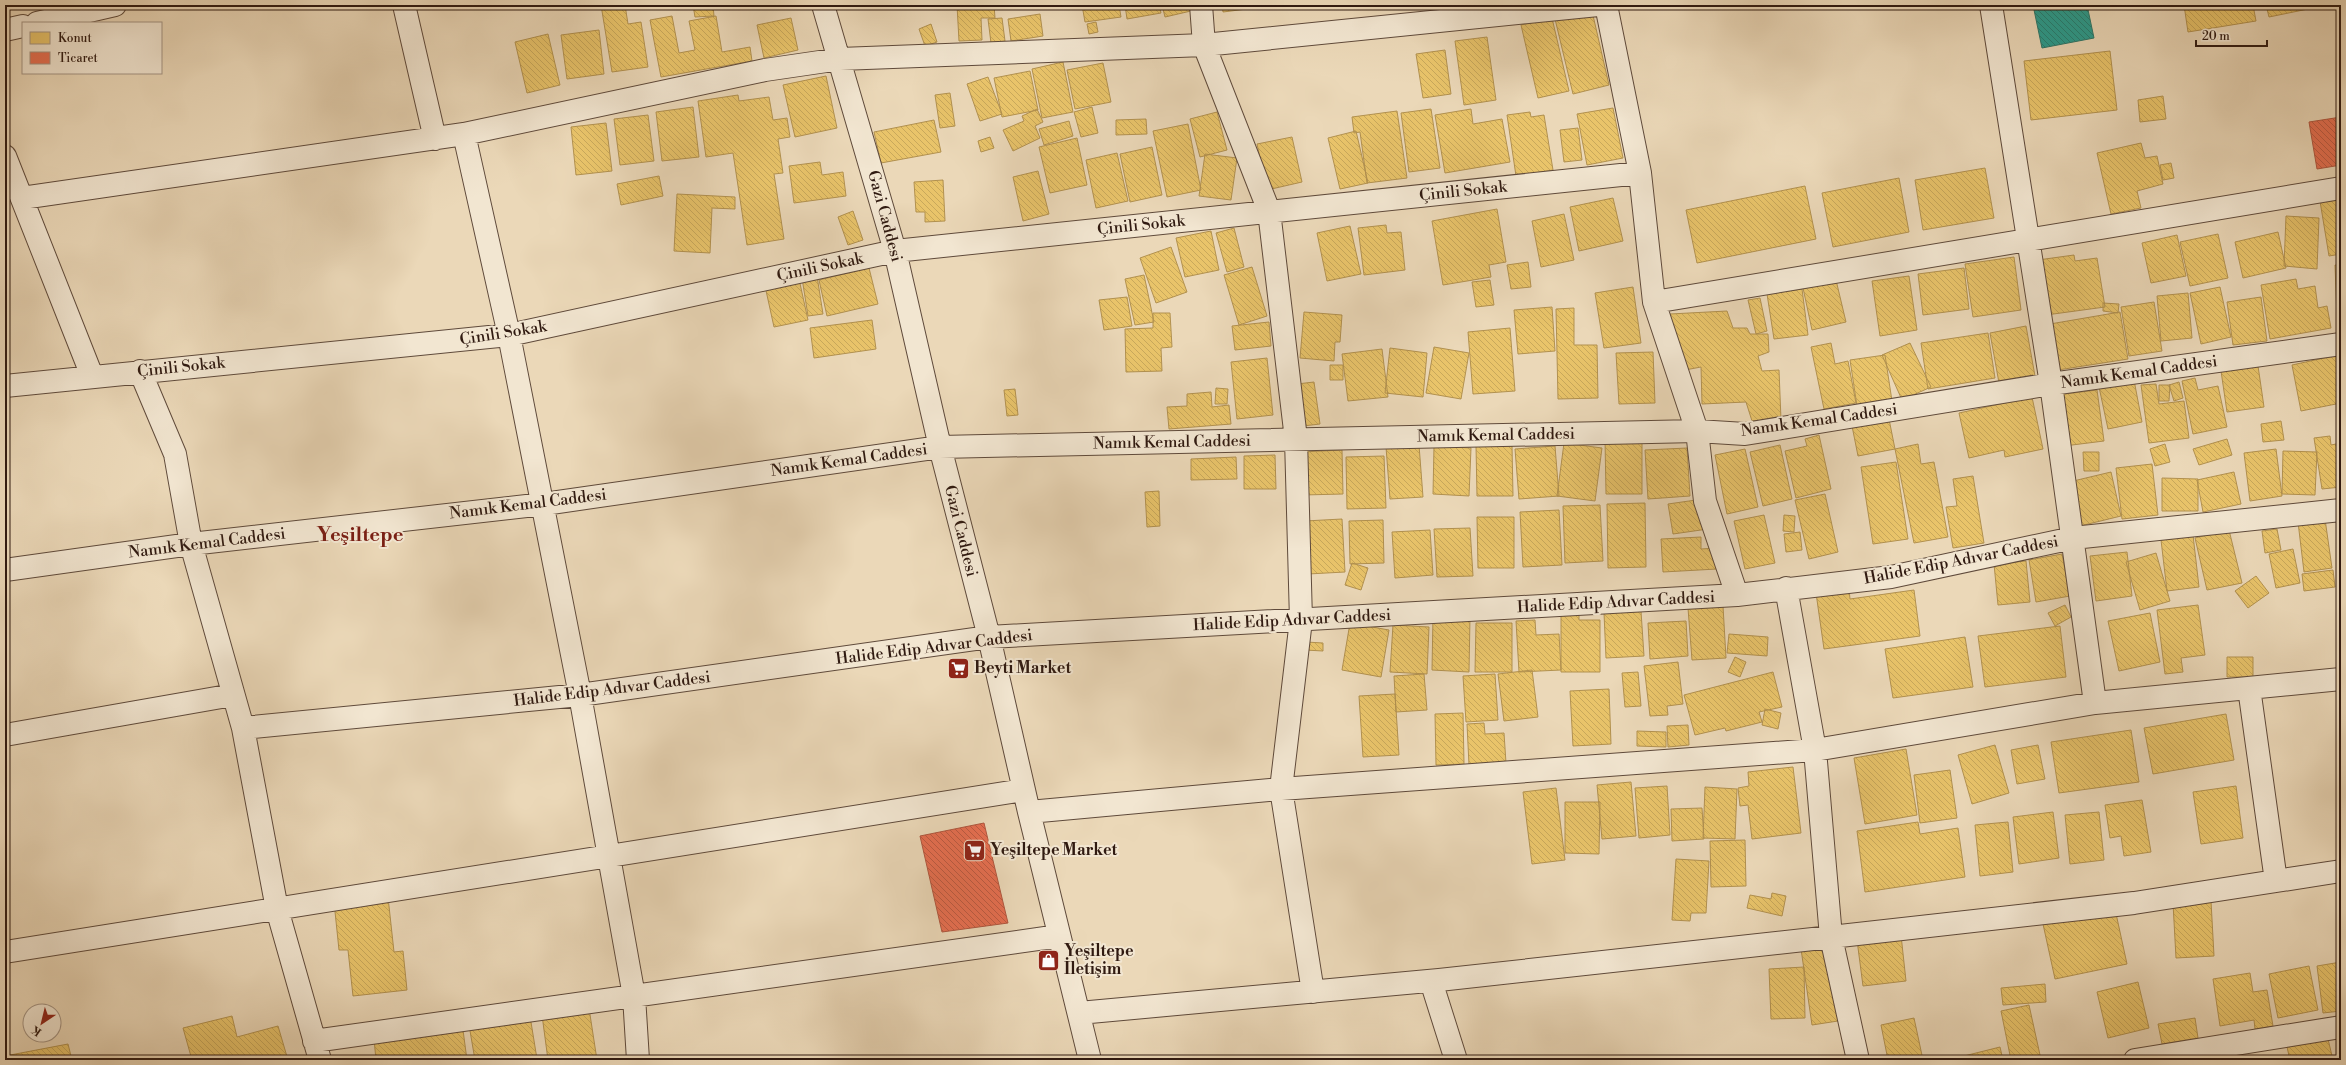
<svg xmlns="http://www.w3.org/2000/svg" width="2346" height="1065" viewBox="0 0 2346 1065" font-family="'Libre Bodoni',serif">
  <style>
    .homes { fill: url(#homes-back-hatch); stroke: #b2914f }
    .shops { fill: url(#shops-back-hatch); stroke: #b0563e }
    .schools { fill: url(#schools-back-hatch); stroke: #2c7669 }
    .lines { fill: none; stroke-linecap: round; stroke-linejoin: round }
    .minor-casing { stroke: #5f4a3b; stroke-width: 24 }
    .minor { stroke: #f2e6d1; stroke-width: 22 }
    .labels { text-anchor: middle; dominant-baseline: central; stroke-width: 4; stroke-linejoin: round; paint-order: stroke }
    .street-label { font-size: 16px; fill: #301a11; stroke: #f2e6d1 }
    .poi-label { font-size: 16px; font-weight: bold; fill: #301a11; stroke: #f2e6d1; text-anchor: start }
    .district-label { font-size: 20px; font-weight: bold; fill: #7a1f14; stroke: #f2e6d1 }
  </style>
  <defs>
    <pattern id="homes-back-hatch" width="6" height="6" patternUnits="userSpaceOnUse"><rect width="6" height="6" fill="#e9c46a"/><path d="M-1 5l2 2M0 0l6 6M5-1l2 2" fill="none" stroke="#c8a85b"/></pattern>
    <pattern id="shops-back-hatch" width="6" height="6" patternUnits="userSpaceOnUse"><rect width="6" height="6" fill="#e76f51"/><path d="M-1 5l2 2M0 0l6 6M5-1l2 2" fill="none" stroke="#bc5a42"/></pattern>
    <pattern id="schools-back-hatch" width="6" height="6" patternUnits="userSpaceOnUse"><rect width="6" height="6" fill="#2a9d8f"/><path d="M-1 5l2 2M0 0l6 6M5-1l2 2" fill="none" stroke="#247f73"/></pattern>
  </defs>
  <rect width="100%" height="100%" fill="#ebd8b8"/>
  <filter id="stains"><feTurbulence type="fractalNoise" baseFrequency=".005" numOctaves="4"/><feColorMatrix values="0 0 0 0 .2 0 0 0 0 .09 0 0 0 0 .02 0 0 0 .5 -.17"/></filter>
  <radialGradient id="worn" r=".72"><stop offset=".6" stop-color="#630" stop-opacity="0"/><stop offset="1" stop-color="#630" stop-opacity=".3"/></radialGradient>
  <!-- homes -->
  <path class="homes" d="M601 5H625L628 24 641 22 648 67 612 72Z
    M693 5H713L714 16 695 17Z
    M957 5H994L995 18H981L982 40 959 41Z
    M1082 5H1119L1121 17 1085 22Z
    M1125 5H1159L1161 13 1127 19Z
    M1162 5H1189L1191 11 1165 17Z
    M1222 5H1278L1223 12Z
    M2184 5H2253L2256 21 2188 32Z
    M2266 5H2312L2313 8 2269 17Z
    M1592 11 1609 85 1573 94 1555 19Z
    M1040 14 1043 36 1011 41 1008 19Z
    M672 16 679 53 695 50 689 21 716 16 722 52 750 47 752 61 661 77 650 20Z
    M791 18 798 50 764 58 757 25Z
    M1002 18 1005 41 991 43 988 19Z
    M1552 18 1569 91 1538 98 1521 25Z
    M1096 22 1098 32 1089 34 1087 24Z
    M931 24 937 42 925 46 919 29Z
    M599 30 604 74 567 79 561 35Z
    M548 34 560 85 527 93 515 42Z
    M1487 37 1496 100 1464 105 1455 41Z
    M1445 50 1451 94 1423 98 1416 54Z
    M2110 51 2117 110 2031 120 2024 61Z
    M1063 62 1073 112 1042 118 1032 69Z
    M1103 63 1111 102 1075 109 1067 70Z
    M1030 71 1038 110 1002 117 994 78Z
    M826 76 837 128 795 137 783 85Z
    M988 77 1002 114 980 121 967 84Z
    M950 93 955 126 940 128 935 95Z
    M738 95 739 101 769 97 773 120 787 118 790 137 778 139 783 173 774 174 784 239 747 245 733 153 706 157 698 101Z
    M2163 96 2166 119 2140 122 2138 100Z
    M693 107 699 157 662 161 656 112Z
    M1092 107 1098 133 1081 137 1074 112Z
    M1613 108 1623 158 1587 165 1577 114Z
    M1037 109 1043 122 1035 126 1040 138 1013 151 1003 130 1024 121 1022 116Z
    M1431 109 1440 168 1409 172 1401 113Z
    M1471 109 1473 124 1502 119 1510 162 1445 173 1435 115Z
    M1397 111 1407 178 1367 183 1360 132 1354 133 1352 117Z
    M1217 112 1227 150 1200 157 1190 119Z
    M1530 112 1531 117 1544 115 1553 170 1516 176 1507 115Z
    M648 115 654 161 620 165 614 119Z
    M1146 119 1147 134 1116 135V120Z
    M934 120 941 152 881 163 874 132Z
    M1069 121 1073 136 1044 145 1039 129Z
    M606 123 612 171 576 175 571 127Z
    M1188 124 1201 190 1167 197 1153 131Z
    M1578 128 1582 160 1564 162 1560 130Z
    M1356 131 1368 183 1340 189 1328 138Z
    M990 137 994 148 981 152 978 141Z
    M1292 137 1302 182 1267 190 1257 144Z
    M1077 138 1087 185 1050 193 1039 147Z
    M2141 143 2145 158 2157 156 2163 184 2137 191 2141 208 2111 214 2097 153Z
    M1152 147 1162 195 1130 202 1120 154Z
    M1117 153 1128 201 1096 208 1086 160Z
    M1205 154 1237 158 1231 200 1199 196Z
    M820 162 822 175 843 172 846 196 794 203 789 166Z
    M2171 163 2174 178 2163 180 2160 165Z
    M1985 168 1994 218 1923 230 1915 180Z
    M1038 171 1049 214 1023 221 1013 177Z
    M659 176 663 196 621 205 617 184Z
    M1899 178 1909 232 1833 247 1822 193Z
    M943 180 945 221 925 222V212H916L914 182Z
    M1805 186 1816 239 1697 263 1686 210Z
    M2341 191V254L2329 256 2319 195Z
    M677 194 735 197V209L712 208 710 253 674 251Z
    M1613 198 1623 241 1579 251 1570 207Z
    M1497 209 1506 262 1489 265 1491 277 1443 285 1432 221Z
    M853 211 863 240 848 245 838 217Z
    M1564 214 1574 260 1541 267 1532 221Z
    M2286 216 2319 218 2317 269 2284 266Z
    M1386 225 1387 233 1401 232 1405 270 1364 275 1358 228Z
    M1350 226 1361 274 1327 281 1317 233Z
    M1234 228 1244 267 1227 272 1216 233Z
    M1211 231 1219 270 1185 277 1176 238Z
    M2278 232 2286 268 2243 278 2235 242Z
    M2218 234 2228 278 2190 286 2180 242Z
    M2177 235 2186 276 2151 283 2142 243Z
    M1171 247 1187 292 1156 303 1140 258Z
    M2074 255 2075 261 2097 258 2105 307 2046 315 2038 260Z
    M2014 257 2021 310 1973 317 1965 264Z
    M1528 262 1531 287 1511 289 1507 265Z
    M2335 265H2341V318H2337Z
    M1252 267 1267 316 1239 325 1224 275Z
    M869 268 878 304 827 316 819 280Z
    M1964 268 1969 309 1923 315 1918 274Z
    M1144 275 1154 322 1135 325 1125 279Z
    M817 276 823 314 808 316 802 278Z
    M1909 276 1917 330 1880 336 1872 281Z
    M799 279 808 320 774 327 765 286Z
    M2296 279 2298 289 2315 286 2318 308 2327 306 2331 328 2270 339 2261 285Z
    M1490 280 1494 305 1476 307 1472 282Z
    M1836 280 1846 322 1812 330 1803 288Z
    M1633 287 1641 343 1604 348 1595 293Z
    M2220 287 2231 337 2201 344 2190 293Z
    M1802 289 1808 335 1774 339 1767 294Z
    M2188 293 2192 338 2161 341 2157 296Z
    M1127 297 1132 326 1104 330 1099 300Z
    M2261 297 2267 341 2233 345 2227 302Z
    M1760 298 1767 331 1756 334 1748 300Z
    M2154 302 2162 351 2129 356 2121 307Z
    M2103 303 2119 304 2118 313 2103 311Z
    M1552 307 1555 351 1518 354 1514 310Z
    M1574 308V345H1597L1598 398 1558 399 1556 309Z
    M1727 311 1733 328H1747L1750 334H1768L1769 352 1758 356 1762 371 1779 370 1781 420 1752 421 1746 402 1702 404 1701 367 1685 370 1670 327V314Z
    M1304 312 1342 315 1340 342H1335L1334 361 1300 358Z
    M2120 312 2128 359 2058 370 2050 324Z
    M1153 313H1170L1172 347 1161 348 1162 371 1126 372 1125 329 1153 328Z
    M872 320 876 349 814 358 810 328Z
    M1269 322 1271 346 1235 350 1232 326Z
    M2026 326 2035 376 1999 383 1990 333Z
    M1510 328 1515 391 1473 394 1468 332Z
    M1988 333 1995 378 1928 389 1921 343Z
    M1831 343 1835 364 1848 361 1856 403 1824 409 1811 347Z
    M1910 343 1931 387 1902 400 1882 355Z
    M1434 347 1469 353 1461 399 1426 393Z
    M1390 348 1427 353 1423 397 1385 393Z
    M1382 349 1388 397 1348 401 1342 354Z
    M1653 352 1655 403 1619 404 1616 353Z
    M1885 355 1892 401 1857 406 1850 360Z
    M2338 355 2341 368V403L2301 411 2292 365Z
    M1267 358 1273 415 1237 419 1231 362Z
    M2257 359 2264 407 2227 412 2220 364Z
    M1330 365H1343V380H1330Z
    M2195 378 2198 390 2218 386 2227 427 2193 434 2182 381Z
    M2134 380 2142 422 2108 429 2099 387Z
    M1314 382 1320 424 1303 426 1297 384Z
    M2179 382 2183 398 2174 401 2169 385Z
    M2156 384 2159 404 2184 401 2189 438 2149 443 2141 385Z
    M2159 385H2170L2169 401H2159Z
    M1216 388 1228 389 1227 404H1215Z
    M1015 389 1018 415 1007 416 1004 390Z
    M2097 390 2104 441 2064 446 2057 395Z
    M1211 392 1212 407 1229 405 1231 424 1169 429 1167 407 1187 406V394Z
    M2032 397 2043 449 2005 457 2004 450 1969 458 1959 413Z
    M1889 419 1895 449 1858 456 1852 426Z
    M2281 421 2284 440 2263 442 2261 424Z
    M1819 435 1831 489 1796 498 1785 451 1807 446 1805 439Z
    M2330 436 2331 445 2341 443V487L2322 489 2314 438Z
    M2227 439 2232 455 2199 465 2193 449Z
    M1605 440H1642V494H1606Z
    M1564 443 1602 448 1595 501 1557 496Z
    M1918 444 1921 464 1934 462 1948 537 1914 543 1895 449Z
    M2165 444 2170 462 2155 466 2150 449Z
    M1419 445 1423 497 1390 499 1386 447Z
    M1780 445 1792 499 1763 506 1750 452Z
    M1434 446 1471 448 1469 496 1433 494Z
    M1476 446H1512L1513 496H1477Z
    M1555 446 1559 496 1519 499 1515 449Z
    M1687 448 1690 496 1648 499 1645 450Z
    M1745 449 1758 507 1727 514 1715 455Z
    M2276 449 2282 496 2250 501 2244 453Z
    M1342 450 1343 494 1303 495 1302 452Z
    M2283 451 2317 452 2315 495 2282 494Z
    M2083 452H2099V471H2084Z
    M1275 455 1276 489H1244V456Z
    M1384 456 1386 508 1347 509 1346 457Z
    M1236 457 1237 479 1191 480V459Z
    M1896 462 1908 539 1873 544 1861 467Z
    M2152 464 2158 515 2122 519 2116 468Z
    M2111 472 2121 516 2080 526 2069 482Z
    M2234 472 2241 504 2203 512 2197 480Z
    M1973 476 1984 543 1953 548 1946 507 1957 506 1953 479Z
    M2162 478 2198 479V511H2162Z
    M1159 491 1160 526 1147 527 1145 492Z
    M1825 494 1838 552 1809 559 1795 500Z
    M1703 499 1708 529 1673 534 1668 504Z
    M1645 503 1646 567 1608 568 1607 504Z
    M1600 505 1603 561 1565 563 1563 506Z
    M1559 510 1562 565 1523 567 1520 512Z
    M1764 515 1775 563 1745 569 1734 521Z
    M1784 515 1795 516 1794 532 1783 531Z
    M1477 517H1514V568H1478Z
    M1342 519 1345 572 1308 574 1305 521Z
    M2325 519 2332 568 2304 572 2298 522Z
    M1383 520 1384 563 1350 564 1349 521Z
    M1470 528 1473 576 1437 577 1434 529Z
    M2277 529 2281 550 2265 553 2262 531Z
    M1430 530 1433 575 1395 578 1392 532Z
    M2229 530 2242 583 2207 590 2195 538Z
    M1800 532 1802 550 1786 552 1784 534Z
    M2193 535 2199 587 2167 591 2161 540Z
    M1701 537V549L1716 548 1717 569 1663 572 1661 539Z
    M2293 549 2300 583 2276 588 2269 554Z
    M2127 552 2132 596 2096 601 2090 556Z
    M2156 553 2170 601 2140 610 2126 562Z
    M2062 554 2070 596 2036 602 2029 560Z
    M2026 561 2030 602 1998 605 1994 564Z
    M1352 563 1368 568 1361 590 1345 585Z
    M2333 570 2335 587 2304 591 2302 574Z
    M2256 576 2269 593 2248 608 2235 591Z
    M1849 589 1850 599 1914 590 1920 636 1824 649 1816 593Z
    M2065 605 2071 617 2055 626 2048 613Z
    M2198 605 2205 655 2181 658 2183 672 2165 674 2157 610Z
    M1723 606 1726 658 1692 660 1688 608Z
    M1561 608H1579V620H1600V672H1561Z
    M1641 611 1644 656 1606 658 1604 613Z
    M2150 613 2160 662 2119 671 2108 621Z
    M1433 616 1470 617 1469 672 1432 670Z
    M1535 620 1536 635 1559 634 1561 670 1519 672 1516 621Z
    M1686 621 1688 656 1650 659 1648 623Z
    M1350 623 1389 630 1381 677 1342 670Z
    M1476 623H1512V672H1475Z
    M1393 625 1429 627 1427 674 1390 672Z
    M2060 626 2066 677 1985 687 1978 636Z
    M1729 634 1768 637 1767 656 1727 653Z
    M1965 637 1973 687 1893 698 1885 649Z
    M1306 642 1323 643V651L1305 650Z
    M1735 657 1746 662 1740 677 1728 672Z
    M2227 657H2253V677H2227Z
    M1678 662 1683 704 1667 706 1668 715 1650 716 1644 666Z
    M1532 670 1538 717 1504 721 1498 674Z
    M1638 672 1641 706 1625 707 1622 673Z
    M1773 672 1782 707 1759 712 1762 722 1726 731 1725 728 1695 735 1684 695Z
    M1424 674 1427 710 1396 712 1394 676Z
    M1495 674 1498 720 1466 722 1463 676Z
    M1609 689 1611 744 1573 746 1570 691Z
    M1395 694 1399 755 1363 757 1359 696Z
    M1765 709 1781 713 1778 729 1762 725Z
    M1463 713 1464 764 1436 765 1435 714Z
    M2226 714 2234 760 2153 774 2144 728Z
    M1484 723 1485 734 1504 733 1506 763 1469 765 1467 724Z
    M1688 725 1689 745 1668 747 1667 726Z
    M2131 730 2139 782 2059 793 2051 742Z
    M1637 731 1666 732V747L1637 746Z
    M1995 745 2009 793 1972 804 1958 755Z
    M2038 745 2045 779 2017 784 2011 750Z
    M1906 749 1917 815 1865 824 1854 758Z
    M1793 767 1801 833 1752 839 1748 805 1740 806 1738 788 1749 786 1748 772Z
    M1950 770 1957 818 1920 823 1914 775Z
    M1631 782 1636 836 1602 839 1597 785Z
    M1667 786 1670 835 1639 838 1635 788Z
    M2236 786 2243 838 2201 844 2193 792Z
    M1705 787 1737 789 1735 839 1703 838Z
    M1556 788 1565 860 1532 864 1523 792Z
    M2142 800 2151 852 2124 856 2121 836 2110 838 2105 805Z
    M1565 802H1600L1599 854 1565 853Z
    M1702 808 1704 839 1672 841 1671 809Z
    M2053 812 2059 858 2019 864 2013 817Z
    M2099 812 2104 860 2070 864 2065 815Z
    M1918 822 1920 834 1958 828 1965 877 1865 892 1857 831Z
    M2008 822 2013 872 1980 876 1975 825Z
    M1745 840 1746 886 1711 887 1710 841Z
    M1676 859 1709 861 1706 913H1691L1690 921 1672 920Z
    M1772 893 1786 896 1782 916 1747 908 1750 895 1771 899Z
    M388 897 394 952 403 951 407 990 353 996 348 950H339L334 902Z
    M2211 901 2214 956 2176 958 2173 903Z
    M2115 909 2127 964 2055 979 2043 924Z
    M1901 935 1906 981 1863 986 1857 940Z
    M1827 945 1838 1021 1812 1025 1801 949Z
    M2341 962V1011L2323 1013 2317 966Z
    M2309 966 2318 1010 2278 1018 2269 974Z
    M1804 967 1805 1018 1771 1019 1769 969Z
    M2250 973 2253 992 2267 990 2273 1026 2255 1029 2254 1020 2220 1026 2213 979Z
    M2138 982 2149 1028 2108 1038 2097 992Z
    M2045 984 2046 1002 2003 1005 2001 988Z
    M2029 1005 2040 1055 2011 1060 2001 1011Z
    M589 1008 597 1060H548L542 1015Z
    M232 1016 237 1037 278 1026 288 1060H192L183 1028Z
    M530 1016 537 1059 475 1060 469 1025Z
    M1914 1018 1923 1060H1888L1881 1025Z
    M2195 1018 2198 1038 2162 1044 2158 1024Z
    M463 1030 467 1060H376L374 1039Z
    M2328 1039 2333 1060H2290L2287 1047Z
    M68 1044 72 1060H5V1056Z
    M2000 1047 2003 1060H1965L1964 1056Z"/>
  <!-- shops -->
  <path class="shops" d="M2341 117V165L2317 169 2309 122Z
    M984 823 1008 923 942 932 920 836Z"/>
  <!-- schools -->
  <path class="schools" d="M2033 5H2087L2094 38 2042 48Z"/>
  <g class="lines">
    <defs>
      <path id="minor" d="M404 5 435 139
        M823 5 895 251 940 447 989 637 1029 812 1090 1060
        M1201 5 1204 45 1269 211 1296 439 1301 620 1281 789 1313 992
        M1606 5 1640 173 1654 302 1697 431 1705 501 1737 595
        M1991 5 2051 384 2095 703
        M37 23 115 5
        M5 30 23 26
        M464 134 509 335 580 695 634 996 638 1060
        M5 156 92 376
        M22 198 464 134 765 70 840 59 1204 45 1598 5
        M1654 302 2341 188
        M140 371 175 454 191 544 243 728 277 909 320 1060
        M5 386 509 335 895 251 1640 173
        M5 570 191 544 544 504 940 447 1697 431 1745 434 2051 384 2341 344
        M1786 588 1815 750 1831 937 1858 1060
        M2249 688 2276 881
        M243 728 580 695 989 637 1737 595 1891 577 2073 538 2341 510
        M5 735 233 695
        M1029 812 1281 789 1815 750 2095 703 2341 679
        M5 952 1024 790
        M1431 981 1456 1060
        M1079 1013 1439 980 1831 937 2134 903 2341 871
        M314 1041 1059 936
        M2135 1060 2341 1027"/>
    </defs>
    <!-- minor casing -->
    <use href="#minor" class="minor-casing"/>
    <!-- minor -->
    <use href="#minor" class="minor"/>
  </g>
  <!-- icons -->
  <defs>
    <symbol id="supermarket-square" viewBox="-11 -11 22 22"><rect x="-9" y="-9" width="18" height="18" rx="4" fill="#8f2418" stroke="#f2e6d1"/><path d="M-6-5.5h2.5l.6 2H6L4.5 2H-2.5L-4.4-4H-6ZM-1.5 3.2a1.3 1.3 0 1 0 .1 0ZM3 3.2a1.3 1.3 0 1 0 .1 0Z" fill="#fff"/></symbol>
    <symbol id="shop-square" viewBox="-11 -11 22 22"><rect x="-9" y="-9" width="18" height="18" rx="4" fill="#8f2418" stroke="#f2e6d1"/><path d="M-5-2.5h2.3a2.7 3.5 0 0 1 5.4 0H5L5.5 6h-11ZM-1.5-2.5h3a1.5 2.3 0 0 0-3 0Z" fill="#fff"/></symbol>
  </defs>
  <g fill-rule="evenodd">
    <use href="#supermarket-square" x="946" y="656" width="25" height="25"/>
    <use href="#supermarket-square" x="962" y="838" width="25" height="25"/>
    <use href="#shop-square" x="1036" y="948" width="25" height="25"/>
  </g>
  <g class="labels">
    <!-- street labels -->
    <g class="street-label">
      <text transform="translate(1463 191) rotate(-6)">Çinili Sokak</text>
      <text transform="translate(885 216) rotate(75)">Gazi Caddesi</text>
      <text transform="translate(1141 225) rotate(-6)">Çinili Sokak</text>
      <text transform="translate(820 267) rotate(-12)">Çinili Sokak</text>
      <text transform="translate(503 333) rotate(-9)">Çinili Sokak</text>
      <text transform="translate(181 367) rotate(-6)">Çinili Sokak</text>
      <text transform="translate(2139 372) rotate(-8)">Namık Kemal Caddesi</text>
      <text transform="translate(1819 420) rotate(-8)">Namık Kemal Caddesi</text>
      <text transform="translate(1496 435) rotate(-1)">Namık Kemal Caddesi</text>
      <text transform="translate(1172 442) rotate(-1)">Namık Kemal Caddesi</text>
      <text transform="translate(849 460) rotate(-8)">Namık Kemal Caddesi</text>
      <text transform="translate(528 504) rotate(-7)">Namık Kemal Caddesi</text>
      <text transform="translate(961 531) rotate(76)">Gazi Caddesi</text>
      <text transform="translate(207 543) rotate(-7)">Namık Kemal Caddesi</text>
      <text transform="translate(1961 560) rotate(-11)">Halide Edip Adıvar Caddesi</text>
      <text transform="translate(1616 602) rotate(-3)">Halide Edip Adıvar Caddesi</text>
      <text transform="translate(1292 620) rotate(-3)">Halide Edip Adıvar Caddesi</text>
      <text transform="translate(934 647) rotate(-7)">Halide Edip Adıvar Caddesi</text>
      <text transform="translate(612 689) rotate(-7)">Halide Edip Adıvar Caddesi</text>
    </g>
    <!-- poi labels -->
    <g class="poi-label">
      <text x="974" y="668">Beyti Market</text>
      <text x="990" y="850">Yeşiltepe Market</text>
      <text x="1064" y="951">Yeşiltepe<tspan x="1064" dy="18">İletişim</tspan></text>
    </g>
    <!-- district labels -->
    <g class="district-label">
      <text x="360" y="535">Yeşiltepe</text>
    </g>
  </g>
  <!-- margin -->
  <rect width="2346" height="1065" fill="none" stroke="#ebd8b8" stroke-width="20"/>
  <rect x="6" y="6" width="2334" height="1053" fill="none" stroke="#301a11" stroke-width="2"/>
  <rect x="10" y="10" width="2326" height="1045" fill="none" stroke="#301a11"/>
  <!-- legend -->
  <rect x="22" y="22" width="140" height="52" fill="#f2e6d1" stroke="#a49484"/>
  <rect x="30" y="32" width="20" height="12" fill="#e9c46a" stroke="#a49484"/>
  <text x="58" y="42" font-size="12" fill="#301a11">Konut</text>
  <rect x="30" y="52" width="20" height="12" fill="#e76f51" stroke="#a49484"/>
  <text x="58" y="62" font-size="12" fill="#301a11">Ticaret</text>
  <!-- north arrow -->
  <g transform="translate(42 1023) rotate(215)"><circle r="19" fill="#f2e6d1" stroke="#a49484"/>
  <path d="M0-3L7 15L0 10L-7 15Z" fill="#8f2418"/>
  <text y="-6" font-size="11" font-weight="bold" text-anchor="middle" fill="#301a11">K</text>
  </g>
  <!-- scale -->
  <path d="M2196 40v6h71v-6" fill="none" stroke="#301a11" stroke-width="2"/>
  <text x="2202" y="40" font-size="12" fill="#301a11" stroke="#f2e6d1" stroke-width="3" paint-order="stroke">20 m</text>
  <rect width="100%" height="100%" filter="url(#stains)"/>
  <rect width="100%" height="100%" fill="url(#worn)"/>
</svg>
